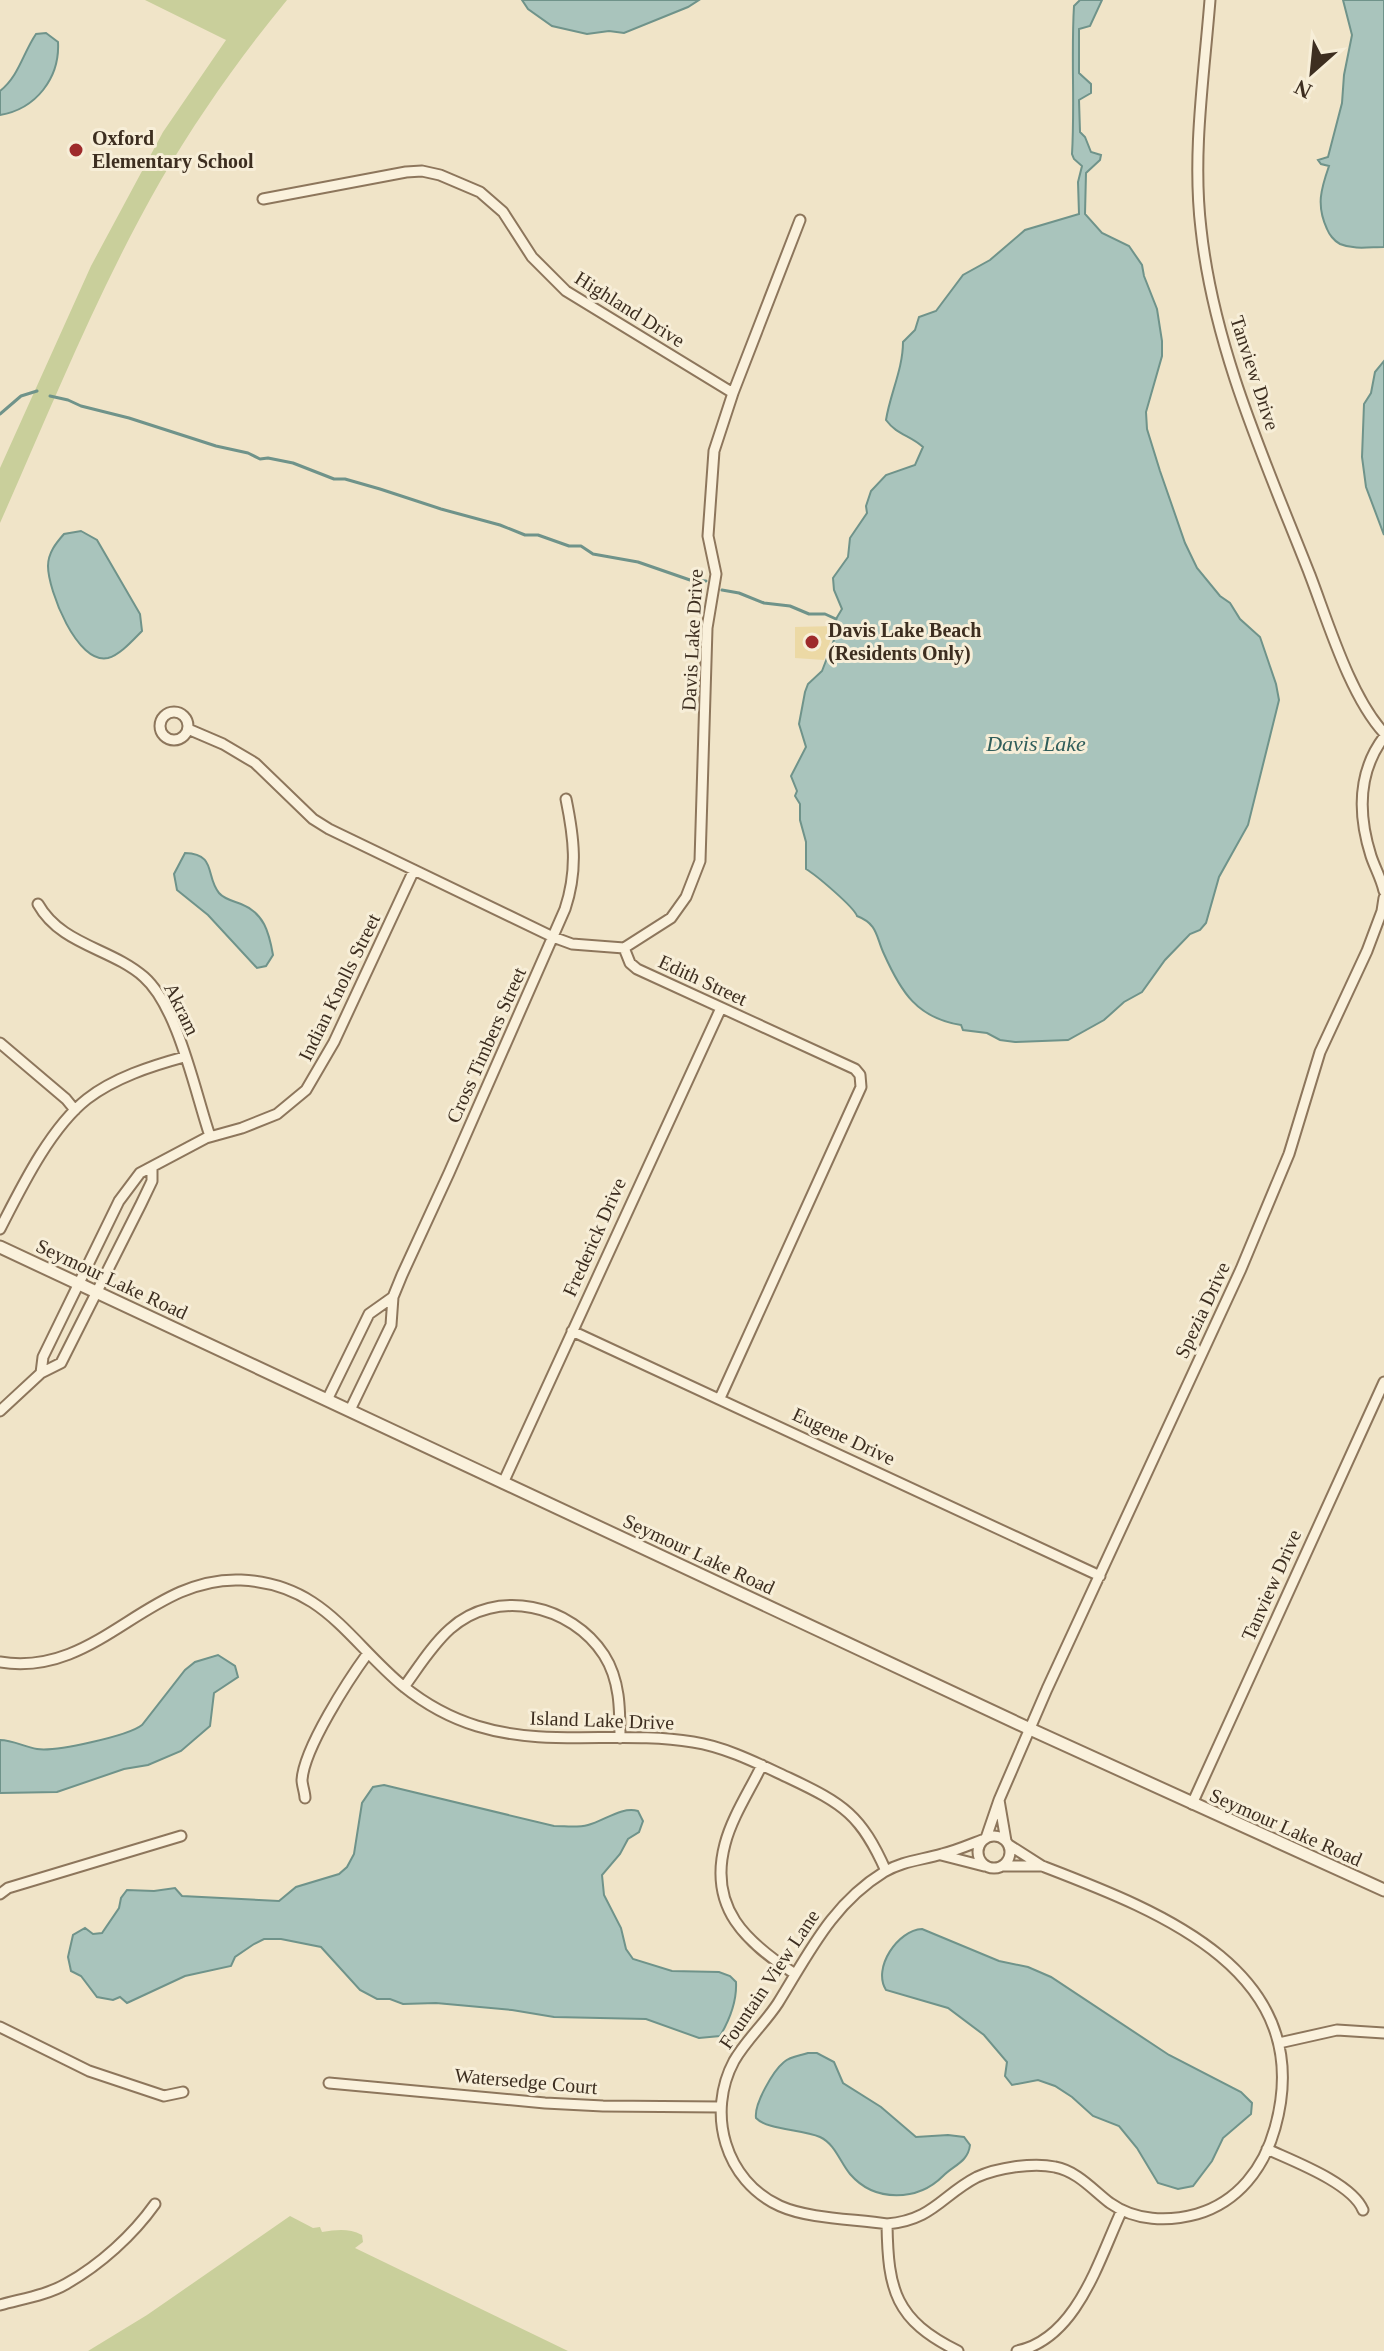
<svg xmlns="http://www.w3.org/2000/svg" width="1384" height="2351" viewBox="0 0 1384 2351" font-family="Georgia,serif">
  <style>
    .green { fill: #c9cf9b }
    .sand { fill: #ecd9a5 }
    .water { fill: #a9c4bc; stroke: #6f938a; stroke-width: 2 }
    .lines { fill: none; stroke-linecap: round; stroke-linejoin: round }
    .stream { stroke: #6f938a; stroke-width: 3 }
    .minor-casing { stroke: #8d765c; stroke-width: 13 }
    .tertiary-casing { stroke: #8d765c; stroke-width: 15 }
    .minor { stroke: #faf1dc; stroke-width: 9 }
    .tertiary { stroke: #faf1dc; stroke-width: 11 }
    .poi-dot { fill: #9e2a2b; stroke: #f7eed8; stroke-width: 3 }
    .labels { text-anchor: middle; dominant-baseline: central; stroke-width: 6; stroke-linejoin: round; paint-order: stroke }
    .poi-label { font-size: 20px; font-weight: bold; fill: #3d2e20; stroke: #f7eed8; text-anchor: start }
    .street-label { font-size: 20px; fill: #3d2e20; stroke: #f7eed8 }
    .water-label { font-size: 22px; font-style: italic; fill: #2f5d5a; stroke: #f7eed8 }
  </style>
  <rect width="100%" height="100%" fill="#f0e4c8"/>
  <!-- green -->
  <path class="green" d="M145 0H287C240 57 198 117 161 180 98 290 51 408 0 523V468L91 266 163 132 226 40Z
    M290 2216 313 2228 320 2227 322 2232C337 2230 348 2228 362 2235L363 2242 355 2248 568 2351H88L147 2315Z"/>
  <!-- sand -->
  <path class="sand" d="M835 626 824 660 795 658V627Z"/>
  <!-- water -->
  <path class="water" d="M522 0H699L688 7 624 33 609 31 587 34 552 26 528 9Z
    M1080 0H1102L1090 26 1079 29V73L1091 84V93L1079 100 1080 132 1085 137 1091 152 1101 155 1100 160 1086 173 1085 214 1102 233 1129 246 1142 265 1144 276 1157 309 1162 341V356L1146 412 1147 429 1160 471 1185 543 1197 568 1220 596 1230 603 1240 619 1260 637 1276 684 1279 700 1248 825 1219 877 1206 923 1200 930 1190 934 1165 960 1142 992 1124 1002 1104 1020 1068 1040 1015 1042 1000 1040 987 1033 963 1030 961 1025C917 1018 901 992 884 954 876 937 878 924 857 916 854 907 816 875 806 869V842L800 820V804L795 796 797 791 791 776 806 747 799 724 805 692 808 684 822 671 837 632 836 619 842 609 834 590 833 578 848 557 850 538 867 513 866 506 871 491 886 475 915 465 923 447C910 435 897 435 886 420 890 394 903 369 903 342L915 330 919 317 936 311 963 275 990 260 1025 230 1079 214 1078 182 1082 166 1074 159 1072 154C1075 105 1071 54 1074 6Z
    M1343 0H1384V247C1370 247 1354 250 1340 244 1334 241 1329 234 1327 229 1316 205 1321 189 1329 166L1321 164 1318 160 1328 157 1342 103 1344 75 1352 35Z
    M46 33 58 42C60 78 36 109 0 115V91C19 76 23 53 36 34Z
    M1384 361V535L1366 487 1362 457 1364 404 1371 393 1375 372Z
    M81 531 97 540 140 614 142 631C133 640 120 655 108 658 77 665 48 590 48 566 48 553 56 543 64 534Z
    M185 853C217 854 205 876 219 893 224 899 233 901 241 904 264 913 269 932 273 955L266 966 257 968 208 915 177 890 174 874Z
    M218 1655 235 1666 238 1677 214 1693 210 1726 181 1751 148 1765 124 1769 57 1792 0 1793V1740C13 1740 24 1747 37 1749 55 1752 128 1736 142 1725L185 1670 195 1662Z
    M384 1785 554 1826C566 1826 577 1828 588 1825 604 1821 622 1806 638 1811L643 1821 639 1832 628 1839 620 1854 602 1875 604 1895 621 1928 626 1949 633 1959 672 1971 719 1972 730 1976 736 1982C737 2001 730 2019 720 2036L699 2038 646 2019 554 2017 512 2010 436 2003 403 2004 390 1999H377L360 1990 321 1947 281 1939H264L254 1944 235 1957 231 1966 185 1976 127 2003 120 1997 113 2000 97 1997 81 1976 71 1971 68 1957 73 1935 85 1928 93 1934 102 1933 119 1908 121 1898 127 1890 154 1891 175 1888 182 1896 279 1901 296 1887 339 1874 347 1867 354 1854 362 1803 373 1787Z
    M922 1929 999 1961 1028 1967 1051 1977 1169 2055 1241 2092 1252 2103 1251 2114 1223 2138 1212 2161 1193 2186 1178 2189 1158 2183 1137 2148 1119 2126 1093 2116 1072 2097 1055 2086 1038 2080 1012 2085 1005 2076 1007 2062 984 2035 948 2008 886 1990C872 1968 898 1930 922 1929Z
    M808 2053H817L834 2062 843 2083 881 2107 916 2137 948 2135 964 2137 970 2145C968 2162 954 2165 943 2176 918 2201 875 2203 850 2174 840 2162 835 2144 820 2137 802 2129 767 2130 756 2118 754 2104 773 2071 784 2062 791 2056 800 2056 808 2053Z"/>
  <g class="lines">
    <!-- stream -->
    <path class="stream" d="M50 396 68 400 81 406 129 418 216 446 248 453 260 459 268 458 293 463 334 479H345L380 489 441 509 500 525 525 535H538L569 546H581L593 554 638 562 690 580 706 581
      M0 414 21 396 37 391
      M722 590 739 593 764 603 790 606 809 614H825L836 619"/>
    <defs>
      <path id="minor" d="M1210 0C1204 76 1192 154 1201 229 1214 350 1266 463 1310 575 1328 622 1350 696 1384 733
        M263 199 406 172 422 171 440 175 480 192 503 212 532 257 566 291 733 393
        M160 726a14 14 0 1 1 28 0a14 14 0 1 1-28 0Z
        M188 729 223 744 255 763 313 819 329 829 553 937 572 944 624 948
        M1384 737C1357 773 1358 815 1371 856 1375 868 1381 878 1384 891
        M38 904C61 945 111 948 144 977 178 1007 195 1092 210 1136
        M624 948 671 918 686 897 700 861 707 628 716 574 708 536 714 451 733 393 800 220
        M624 948 630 963 637 969 855 1069 860 1075 861 1087 720 1398
        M0 1043 66 1099 75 1110
        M0 1229C21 1188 50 1128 87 1099 114 1078 151 1066 184 1057
        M572 1331 1100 1576
        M41 1373 43 1357 119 1201 140 1173 206 1138 242 1128 277 1114 306 1090 334 1042 414 870
        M327 1400 369 1314 393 1297
        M350 1410 391 1325 393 1297 402 1275 449 1173 565 909C578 870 574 838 566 799
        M0 1411 41 1373 61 1363 141 1204 152 1181V1169
        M503 1483 721 1008
        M0 1662C98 1678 147 1576 241 1580 323 1584 348 1640 403 1686 424 1703 451 1718 477 1726 548 1748 621 1730 693 1742 726 1747 759 1764 789 1778 844 1804 861 1815 886 1871
        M404 1687C418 1668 432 1645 450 1629 496 1587 572 1605 604 1655 620 1680 620 1709 620 1738
        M762 1765C750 1790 732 1817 725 1844 708 1908 746 1942 795 1974
        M305 1798C305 1793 302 1785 302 1780 304 1748 349 1679 368 1653
        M999 1800 1047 1689 1241 1269 1289 1154 1320 1052 1367 951 1382 911 1384 898
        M1192 1804 1384 1382
        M978 1852a16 16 0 1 1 32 0a16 16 0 1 1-32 0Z
        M986 1838 999 1800 1006 1841
        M982 1840C969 1845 955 1851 942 1854 922 1860 902 1861 884 1872 832 1904 809 1953 778 2003 765 2023 746 2040 734 2061 706 2113 725 2181 780 2206 809 2219 855 2219 887 2224 933 2220 942 2195 977 2177 997 2168 1033 2162 1055 2167 1077 2171 1093 2190 1110 2203 1135 2221 1168 2222 1197 2214 1238 2202 1264 2168 1275 2128 1319 1971 1159 1911 1042 1866
        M941 1855 984 1866
        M1003 1866H1042L1009 1845
        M0 1894 8 1888 181 1836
        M0 2027 89 2071 164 2096 183 2092
        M1279 2043 1337 2030 1384 2033
        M329 2083 545 2103 603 2106 720 2107
        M1267 2149C1293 2161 1352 2183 1363 2210
        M887 2224C888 2290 895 2320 958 2351
        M0 2305C21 2299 47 2295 66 2284 100 2265 133 2235 155 2204
        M1017 2351C1077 2339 1099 2259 1122 2210"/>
      <path id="tertiary" d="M0 1247 1030 1729 1384 1890"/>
    </defs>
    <!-- minor casing -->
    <use href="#minor" class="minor-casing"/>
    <!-- tertiary casing -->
    <use href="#tertiary" class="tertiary-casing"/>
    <!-- minor -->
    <use href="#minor" class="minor"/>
    <!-- tertiary -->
    <use href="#tertiary" class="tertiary"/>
  </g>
  <!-- markers -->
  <g class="poi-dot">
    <circle cx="76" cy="150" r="8"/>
    <circle cx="812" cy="642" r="8"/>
  </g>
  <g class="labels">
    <!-- poi labels -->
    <g class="poi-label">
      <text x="92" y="138">Oxford<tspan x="92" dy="23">Elementary School</tspan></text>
      <text x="828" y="630">Davis Lake Beach<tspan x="828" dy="23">(Residents Only)</tspan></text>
    </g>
    <!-- street labels -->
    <g class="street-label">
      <text transform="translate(630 309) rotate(32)">Highland Drive</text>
      <text transform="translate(1255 373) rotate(72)">Tanview Drive</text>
      <text transform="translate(692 640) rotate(-87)">Davis Lake Drive</text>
      <text transform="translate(703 980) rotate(25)">Edith Street</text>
      <text transform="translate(339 987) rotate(-64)">Indian Knolls Street</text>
      <text transform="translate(182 1009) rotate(64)">Akram</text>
      <text transform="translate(486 1045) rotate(-66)">Cross Timbers Street</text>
      <text transform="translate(594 1237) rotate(-66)">Frederick Drive</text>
      <text transform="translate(112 1279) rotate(25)">Seymour Lake Road</text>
      <text transform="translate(1202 1310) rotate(-65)">Spezia Drive</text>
      <text transform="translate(844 1436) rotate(25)">Eugene Drive</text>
      <text transform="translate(699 1554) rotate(25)">Seymour Lake Road</text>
      <text transform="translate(1271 1585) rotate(-66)">Tanview Drive</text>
      <text transform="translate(602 1720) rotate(2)">Island Lake Drive</text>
      <text transform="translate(1286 1827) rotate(24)">Seymour Lake Road</text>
      <text transform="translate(769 1979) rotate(-56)">Fountain View Lane</text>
      <text transform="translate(526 2081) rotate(5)">Watersedge Court</text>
    </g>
    <!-- water labels -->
    <g class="water-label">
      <text x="1036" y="743">Davis Lake</text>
    </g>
  </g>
  <!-- north arrow -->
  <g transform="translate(1312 72) rotate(207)" stroke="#f7eed8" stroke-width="6" paint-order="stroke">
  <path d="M0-6L14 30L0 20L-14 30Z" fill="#3d2e20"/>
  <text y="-12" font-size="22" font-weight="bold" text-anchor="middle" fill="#3d2e20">N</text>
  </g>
</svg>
